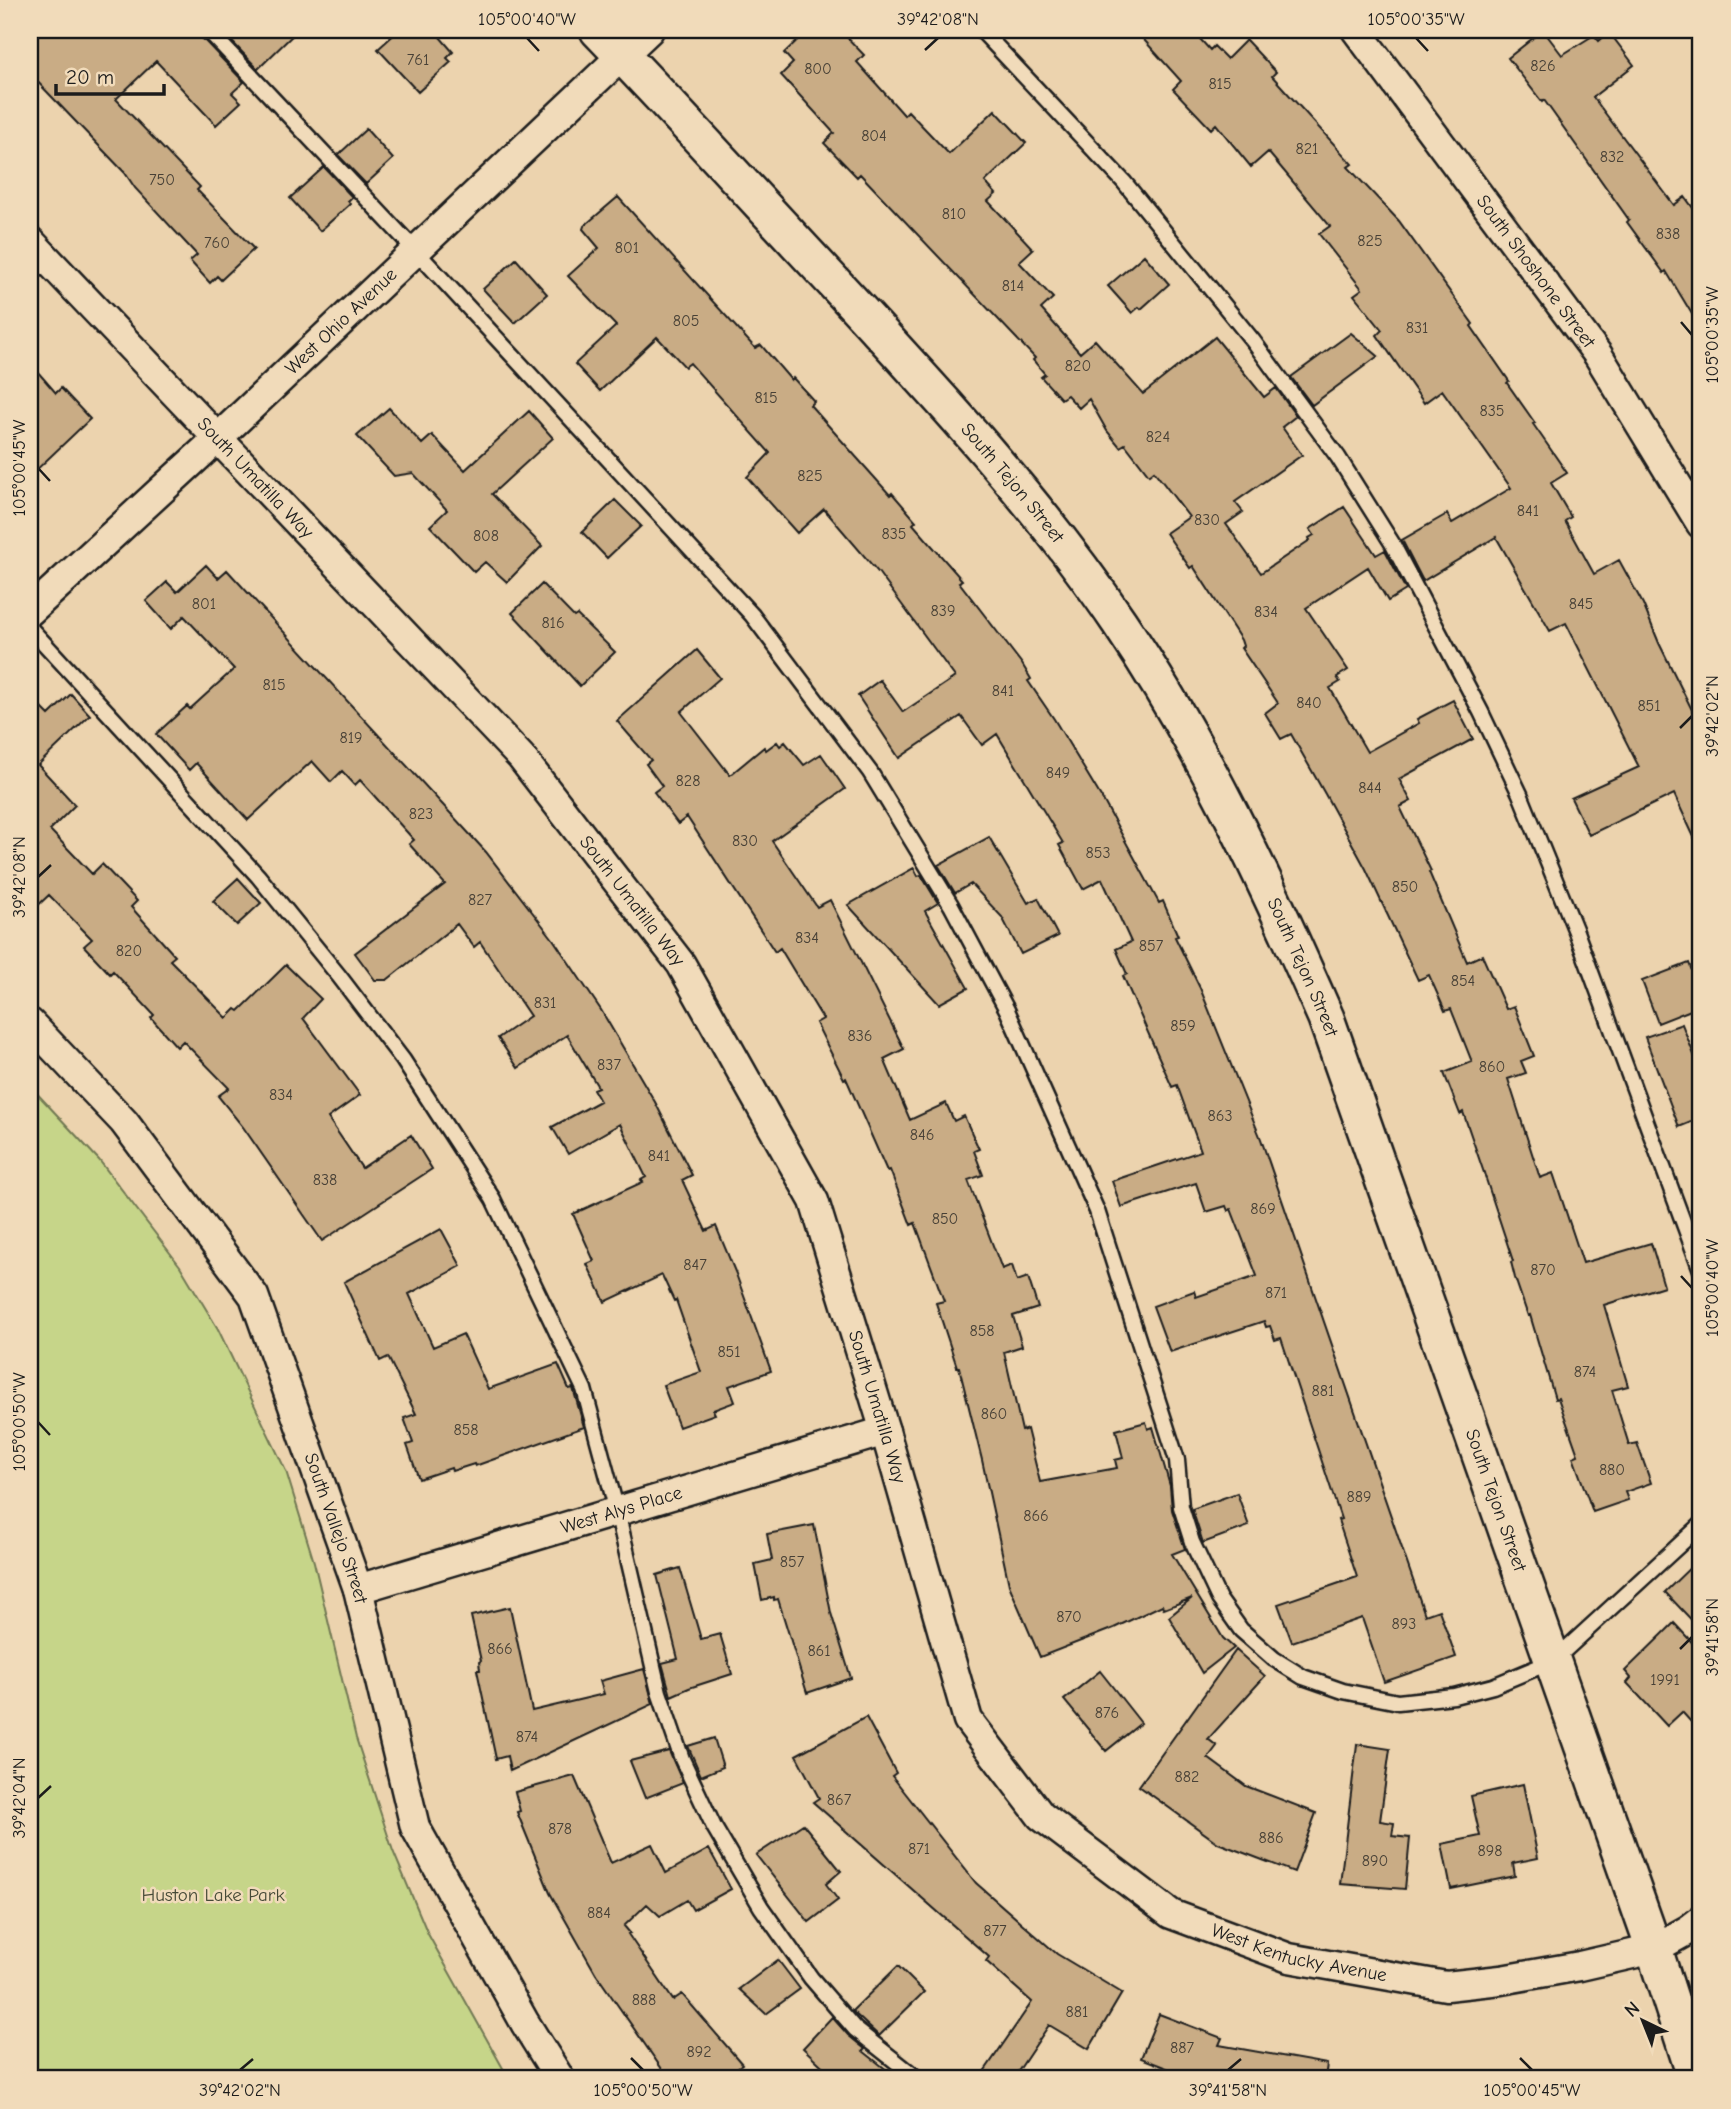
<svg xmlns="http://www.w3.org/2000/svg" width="1731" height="2109" viewBox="0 0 1731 2109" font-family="'Comic Neue',sans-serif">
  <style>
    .green { fill: #c6d589; stroke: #717852; stroke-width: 2 }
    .building { fill: #c9ac85; stroke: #1c1c1c; stroke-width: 2 }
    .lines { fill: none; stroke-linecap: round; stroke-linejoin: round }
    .service-casing { stroke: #1c1c1c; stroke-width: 19 }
    .minor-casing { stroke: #1c1c1c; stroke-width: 33 }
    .tertiary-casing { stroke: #1c1c1c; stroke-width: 40 }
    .service { stroke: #f1dbba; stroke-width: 14 }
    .minor { stroke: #f1dbba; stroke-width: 28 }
    .tertiary { stroke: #f1dbba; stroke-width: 35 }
    .ticks { fill: none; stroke: #1c1c1c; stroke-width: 2.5 }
    .labels { text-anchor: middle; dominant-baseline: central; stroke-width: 5; stroke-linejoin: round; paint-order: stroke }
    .number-label { font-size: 16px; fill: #474036 }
    .street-label { font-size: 19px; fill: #1c1c1c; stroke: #f1dbba }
    .park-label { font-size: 19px; fill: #464a37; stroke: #f1dbba }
    .neatline { fill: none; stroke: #1c1c1c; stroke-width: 2.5 }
    .ticks-label { font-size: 18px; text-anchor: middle; fill: #1c1c1c }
  </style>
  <rect width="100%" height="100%" fill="#ecd3ae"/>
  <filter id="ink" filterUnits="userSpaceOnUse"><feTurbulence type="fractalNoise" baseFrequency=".0143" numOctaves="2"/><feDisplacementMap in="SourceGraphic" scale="14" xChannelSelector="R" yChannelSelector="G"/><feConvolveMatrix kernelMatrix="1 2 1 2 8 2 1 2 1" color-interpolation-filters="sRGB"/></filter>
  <g filter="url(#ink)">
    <!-- green -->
    <path class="green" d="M30 1086 99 1160 180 1266 218 1329 286 1471 314 1562 356 1738 393 1851 428 1934 509 2079H30Z"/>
    <!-- building -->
    <path class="building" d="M30 30H199L201 37 244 82 232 93 241 102 216 125 156 61 116 99 200 187 197 190 254 249 221 280 217 276 210 283 190 261 197 255 135 188 125 173 30 74Z
      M221 30H298L258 69Z
      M399 30H434L453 52 447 58 451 62 418 92 378 49Z
      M808 30H840L864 55 857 62 904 115 908 111 949 154 995 110 1026 143 985 182 996 194 988 201 1033 249 1019 262 1053 298 1041 309 1080 353 1095 340 1143 394 1215 337 1264 397 1276 388 1296 416 1282 427 1302 455 1235 502 1243 512 1226 524 1261 573 1310 540 1309 538 1314 535 1310 529 1344 507 1376 555 1385 550 1406 590 1388 601 1368 567 1306 608 1348 670 1337 677 1340 682 1330 688 1367 752 1419 723 1417 719 1453 700 1473 739 1399 779 1411 801 1400 807 1431 871 1429 872 1467 962 1482 955 1506 1009 1514 1006 1534 1056 1521 1061 1526 1073 1508 1079 1540 1178 1553 1173 1583 1263 1651 1243 1664 1286 1604 1305 1628 1386 1612 1390 1629 1445 1637 1443 1651 1483 1625 1492 1628 1500 1593 1512 1573 1457 1578 1455 1558 1398 1555 1399 1530 1315 1528 1316 1515 1278 1511 1262 1513 1261 1483 1170 1463 1112 1460 1114 1444 1073 1472 1062 1451 1009 1445 1011 1429 975 1418 980 1366 869 1325 794 1291 734 1281 739 1265 713 1278 703 1241 648 1243 646 1241 640 1193 566 1190 568 1166 533 1189 517 1154 471 1149 475 1125 444 1120 447 1107 431 1089 399 1079 408 1067 395 1061 399 1041 377 1045 374 1033 360 1035 358 860 174 857 177 824 143 834 133 781 75 793 63 784 53Z
      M1135 30H1192L1210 50 1214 46 1227 59 1246 40 1276 72 1272 76 1352 164 1348 167 1399 221 1473 324 1471 326 1509 381 1507 383 1535 423 1533 424 1567 473 1551 483 1571 517 1565 521 1594 574 1619 560 1643 604 1659 643 1701 728V852L1674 794 1589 835 1571 798 1639 767 1566 623 1550 631 1496 537 1423 581 1402 540 1447 514 1452 523 1511 488 1442 390 1424 403 1377 335 1382 330 1354 295 1362 289 1319 234 1330 226 1268 152 1251 167 1216 124 1211 129 1173 89 1181 81Z
      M1543 30 1562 55 1594 35 1599 41 1609 32 1634 65 1593 97 1674 205 1685 197 1701 219V329L1666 271 1664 273 1627 222 1629 220 1544 100 1542 102 1508 58Z
      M366 129 393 159 366 184 338 155Z
      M324 167 352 197 348 201 350 204 320 231 290 198Z
      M618 197 755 348 761 345 791 380 793 378 814 401 810 405 890 495 892 493 916 521 913 524 962 580 959 582 1022 664 1031 679 1028 681 1054 719 1103 800 1159 903 1163 901 1178 936 1175 937 1200 988 1261 1139 1425 1615 1439 1610 1456 1657 1384 1682 1362 1618 1292 1642 1278 1604 1357 1577 1338 1520 1341 1519 1281 1338 1275 1340 1270 1326 1266 1327 1264 1321 1170 1352 1153 1306 1194 1291 1196 1297 1257 1276 1231 1209 1228 1211 1226 1206 1206 1212 1196 1183 1121 1207 1112 1181 1201 1151 1177 1085 1172 1087 1123 976 1127 974 1116 949 1131 942 1102 879 1083 889 1059 845 1063 843 997 734 982 745 961 716 899 758 858 696 880 680 903 712 955 677 878 572 824 509 797 533 747 477 770 453 690 363 685 367 657 337 600 391 575 364 616 326 568 276 599 248 583 229 584 226Z
      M1144 255 1169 284 1141 309 1139 307 1132 313 1108 286Z
      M516 259 547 294 515 323 483 289Z
      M1351 333 1378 356 1312 405 1291 377Z
      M30 363 56 393 61 388 90 419 30 476Z
      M389 408 422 444 432 435 465 470 529 411 553 438 492 494 542 546 507 582 485 562 474 572 430 526 447 510 413 473 394 476 357 436Z
      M615 500 641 526 607 558 582 532Z
      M206 565 218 578 227 570 486 852 553 939 601 1010 655 1102 692 1175 682 1180 706 1231 716 1226 736 1274 771 1371 729 1386 735 1402 713 1410 715 1414 679 1427 663 1385 701 1372 676 1300 674 1301 662 1275 605 1302 587 1264 594 1261 573 1214 643 1182 641 1180 646 1177 620 1124 568 1154 552 1127 600 1101 593 1089 598 1087 567 1035 518 1068 498 1038 530 1016 480 942 474 947 457 924 387 980H375L355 953 445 884 409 844 414 840 360 780 355 785 342 771 331 782 312 761 248 820 196 763 189 770 156 734 187 706 190 709 234 669 184 616 171 629 146 601 167 582 177 592Z
      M542 584 574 617 577 615 615 652 580 686 512 613Z
      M697 650 720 678 681 712 730 775 764 747 766 750 777 742 780 746 785 742 804 765 821 754 845 789 772 841 817 907 830 900 904 1049 884 1059 910 1120 946 1103 954 1121 964 1116 979 1149 974 1151 983 1175 968 1180 1002 1269 1012 1265 1017 1281 1028 1277 1038 1308 1013 1316 1022 1346 1004 1352 1022 1431 1027 1429 1040 1482 1117 1468 1115 1460 1123 1458 1116 1430 1146 1422 1148 1429 1153 1427 1170 1486 1172 1510 1185 1549 1172 1554 1223 1638 1234 1648 1202 1673 1169 1617 1192 1598 1164 1609 1162 1605 1114 1628 1040 1657 1009 1585 982 1460 959 1367H957L936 1303 944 1301 915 1223 911 1225 890 1170 887 1171 846 1078 844 1079 816 1023 823 1019 780 948 775 952 687 817 678 824 654 792 662 786 646 764 651 760 617 721Z
      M71 694 90 715 38 765 75 805 50 830 92 874 102 864 137 901 131 907 175 956 170 960 227 1018 236 1009 239 1011 286 965 321 999 303 1018 360 1095 328 1118 362 1168 411 1135 432 1169 322 1241 243 1127 218 1096 229 1088 183 1041 177 1047 151 1018 154 1015 113 971 110 974 84 946 92 939 49 895 30 913V696L49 715Z
      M989 837 1028 903 1038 898 1058 936 1021 954 1002 917 971 884 955 893 938 865Z
      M914 868 918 876 921 875 938 903 925 911 968 988 939 1004 848 905Z
      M238 878 261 903 237 925 213 901Z
      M1689 963 1701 995V1006L1658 1023 1642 981Z
      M1682 1024 1701 1073V1118L1679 1127 1645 1037Z
      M441 1229 461 1266 409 1294 433 1347 463 1334 488 1389 558 1364 569 1389 573 1388 584 1427 475 1466 474 1464 452 1471 451 1468 419 1479 407 1445 413 1443 404 1418 416 1414 388 1357 380 1361 344 1282Z
      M1237 1493 1249 1526 1203 1543 1192 1509Z
      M814 1525 831 1613 851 1678 807 1693 778 1599 774 1600V1597L762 1600 755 1564 772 1560 767 1534Z
      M1701 1557V1630L1665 1592Z
      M680 1568 701 1639 720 1634 732 1674 689 1688 671 1696 662 1663 678 1659 657 1575Z
      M510 1607 532 1711 604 1694 600 1681 644 1669 653 1704 510 1771 507 1756 496 1759 477 1670H480L479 1662 481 1661 471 1616Z
      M1674 1623 1701 1652V1733L1682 1712 1667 1726 1627 1683 1631 1678 1625 1671Z
      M1236 1650 1265 1676 1208 1739 1217 1746 1208 1758 1246 1786 1316 1813 1294 1872 1218 1843 1139 1786Z
      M1100 1671 1141 1723 1106 1751 1064 1700Z
      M866 1717 896 1773 892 1776 976 1883 1057 1954 1122 1993 1089 2049 1049 2025 1013 2079H979L1032 2002 986 1961 989 1957 813 1802 819 1798 796 1755Z
      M714 1738 723 1767 701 1776 688 1746Z
      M1357 1744 1390 1749 1380 1821 1394 1823 1392 1836 1410 1838 1405 1889 1340 1884Z
      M669 1751 683 1783 645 1798 630 1761Z
      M574 1776 611 1863 652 1844 666 1873 709 1849 731 1889 693 1910 687 1900 660 1916 647 1904 624 1926 630 1933 628 1934 673 2000 682 1994 742 2064 724 2079H672L662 2069 596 1974 550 1893 517 1812 520 1811 515 1792Z
      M1523 1784 1538 1858 1513 1863 1515 1876 1451 1889 1442 1844 1480 1836 1471 1796Z
      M803 1824 841 1871 826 1884 838 1900 809 1922 756 1855Z
      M778 1960 800 1989 766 2014 739 1989Z
      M898 1966 924 1992 879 2036 852 2011Z
      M1159 2014 1222 2038 1219 2045 1327 2064 1325 2079H1163L1167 2068 1141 2058Z
      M832 2017 848 2035 865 2049 863 2051 898 2079H836L803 2048Z"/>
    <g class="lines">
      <defs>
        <path id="service" d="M208 30 416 251 752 615 870 772 951 905 1007 1010 1097 1211 1177 1460 1181 1507 1192 1542 1219 1599 1241 1630 1274 1659 1303 1677 1343 1691 1398 1702 1454 1696 1493 1686 1553 1661 1701 1525
          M981 30 1124 182 1253 341 1338 457 1392 543 1481 712 1520 794 1575 929 1701 1270
          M30 628 258 876 339 976 403 1060 493 1199 584 1389 617 1511 659 1692 682 1759 714 1827 761 1907 811 1978 855 2029 918 2079"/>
        <g id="minor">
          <path id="s1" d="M1356 30 1598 355 1701 524"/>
          <path id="s2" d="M30 241 521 757 681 964 814 1201 885 1431 968 1720 1041 1816 1171 1914 1289 1958 1446 1986 1501 1980 1580 1966 1654 1949 1688 1930 1701 1920"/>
          <path id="s3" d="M30 611 218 438 649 30"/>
          <path id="s4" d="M30 1023 124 1122 254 1296 358 1589 415 1827 525 2023 560 2079"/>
          <path id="s5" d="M358 1589 885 1431"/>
        </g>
        <g id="tertiary">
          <path id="s6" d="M598 30C680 115 759 203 840 289 938 395 1038 502 1119 622 1203 746 1266 881 1326 1018L1654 1949 1696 2079"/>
        </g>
      </defs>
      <!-- service casing -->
      <use href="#service" class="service-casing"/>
      <!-- minor casing -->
      <use href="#minor" class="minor-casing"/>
      <!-- tertiary casing -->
      <use href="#tertiary" class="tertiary-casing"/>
      <!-- service -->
      <use href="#service" class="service"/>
      <!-- minor -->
      <use href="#minor" class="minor"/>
      <!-- tertiary -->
      <use href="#tertiary" class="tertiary"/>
    </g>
  </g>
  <!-- ticks -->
  <path class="ticks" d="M527 38 539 51M1416 38 1428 51M925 50 938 38M1681 322 1692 335M38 468 50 481M1680 728 1692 716M38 877 51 865M1681 1276 1692 1288M38 1422 50 1435M1680 1649 1692 1637M38 1798 51 1786M631 2058 643 2070M1520 2058 1532 2070M240 2070 253 2059M1228 2070 1241 2059"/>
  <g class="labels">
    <!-- number labels -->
    <g class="number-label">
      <text x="418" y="60">761</text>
      <text x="1543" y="66">826</text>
      <text x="818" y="69">800</text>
      <text x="1220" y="84">815</text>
      <text x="874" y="136">804</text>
      <text x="1307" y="149">821</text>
      <text x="1612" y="157">832</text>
      <text x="162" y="180">750</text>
      <text x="954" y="214">810</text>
      <text x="1668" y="234">838</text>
      <text x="1370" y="241">825</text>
      <text x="217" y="243">760</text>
      <text x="627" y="248">801</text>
      <text x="1013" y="286">814</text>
      <text x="686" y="321">805</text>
      <text x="1417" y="328">831</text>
      <text x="1078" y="366">820</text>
      <text x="766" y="398">815</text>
      <text x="1492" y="411">835</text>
      <text x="1158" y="437">824</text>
      <text x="810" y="476">825</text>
      <text x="1528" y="511">841</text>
      <text x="1207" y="520">830</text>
      <text x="894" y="534">835</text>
      <text x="486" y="536">808</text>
      <text x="204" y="604">801</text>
      <text x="1581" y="604">845</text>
      <text x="943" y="611">839</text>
      <text x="1266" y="612">834</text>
      <text x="553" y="623">816</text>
      <text x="274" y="685">815</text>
      <text x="1003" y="691">841</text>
      <text x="1309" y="703">840</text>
      <text x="1649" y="706">851</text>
      <text x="351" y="738">819</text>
      <text x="1058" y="773">849</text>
      <text x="688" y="781">828</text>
      <text x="1370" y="788">844</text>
      <text x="421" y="814">823</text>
      <text x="745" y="841">830</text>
      <text x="1098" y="853">853</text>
      <text x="1405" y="887">850</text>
      <text x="480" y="900">827</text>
      <text x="807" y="938">834</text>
      <text x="1151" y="946">857</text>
      <text x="129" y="951">820</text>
      <text x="1463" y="981">854</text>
      <text x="545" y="1003">831</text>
      <text x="1183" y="1026">859</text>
      <text x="860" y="1036">836</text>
      <text x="609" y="1065">837</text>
      <text x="1492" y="1067">860</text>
      <text x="281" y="1095">834</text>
      <text x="1220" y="1116">863</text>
      <text x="922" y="1135">846</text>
      <text x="659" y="1156">841</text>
      <text x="325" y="1180">838</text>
      <text x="1263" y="1209">869</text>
      <text x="945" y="1219">850</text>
      <text x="695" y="1265">847</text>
      <text x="1543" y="1270">870</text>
      <text x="1276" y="1293">871</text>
      <text x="982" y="1331">858</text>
      <text x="729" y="1352">851</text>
      <text x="1585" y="1372">874</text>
      <text x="1323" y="1391">881</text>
      <text x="994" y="1414">860</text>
      <text x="466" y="1430">858</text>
      <text x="1612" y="1470">880</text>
      <text x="1359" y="1497">889</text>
      <text x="1036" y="1516">866</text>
      <text x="792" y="1562">857</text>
      <text x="1069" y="1617">870</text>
      <text x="1404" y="1624">893</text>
      <text x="500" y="1649">866</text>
      <text x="819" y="1651">861</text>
      <text x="1665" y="1680">1991</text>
      <text x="1107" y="1713">876</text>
      <text x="527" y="1737">874</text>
      <text x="1187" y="1777">882</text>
      <text x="839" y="1800">867</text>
      <text x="560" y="1829">878</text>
      <text x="1271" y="1838">886</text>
      <text x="919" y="1849">871</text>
      <text x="1490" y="1851">898</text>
      <text x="1375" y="1861">890</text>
      <text x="599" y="1913">884</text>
      <text x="995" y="1931">877</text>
      <text x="644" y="2000">888</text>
      <text x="1077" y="2012">881</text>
      <text x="1182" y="2048">887</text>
      <text x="699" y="2052">892</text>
    </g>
    <!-- street labels -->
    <g class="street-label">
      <text stroke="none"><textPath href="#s1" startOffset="301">South Shoshone Street</textPath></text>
      <text stroke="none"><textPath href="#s3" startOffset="425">West Ohio Avenue</textPath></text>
      <text stroke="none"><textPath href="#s2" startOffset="327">South Umatilla Way</textPath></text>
      <text stroke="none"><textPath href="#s6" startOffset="614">South Tejon Street</textPath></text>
      <text stroke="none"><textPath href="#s2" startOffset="894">South Umatilla Way</textPath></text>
      <text stroke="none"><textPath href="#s6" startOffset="1181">South Tejon Street</textPath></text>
      <text stroke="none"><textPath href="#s2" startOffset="1461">South Umatilla Way</textPath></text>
      <text stroke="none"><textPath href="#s6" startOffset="1748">South Tejon Street</textPath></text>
      <text stroke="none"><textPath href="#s5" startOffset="275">West Alys Place</textPath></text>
      <text stroke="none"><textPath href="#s4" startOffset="600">South Vallejo Street</textPath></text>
      <text stroke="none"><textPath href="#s2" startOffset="2205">West Kentucky Avenue</textPath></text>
    </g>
    <!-- park labels -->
    <g class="park-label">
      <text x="213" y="1895">Huston Lake Park</text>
    </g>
  </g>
  <!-- margin -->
  <rect width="1731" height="2109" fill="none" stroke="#f1dbba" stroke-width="77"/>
  <!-- north arrow -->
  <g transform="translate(1643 2021) rotate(317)" stroke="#f1dbba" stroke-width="5" paint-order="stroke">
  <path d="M0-5L12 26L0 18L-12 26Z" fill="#1c1c1c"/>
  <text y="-10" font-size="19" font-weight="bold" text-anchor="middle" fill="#1c1c1c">N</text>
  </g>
  <!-- scale -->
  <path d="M56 84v10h108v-10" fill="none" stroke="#1c1c1c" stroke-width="3.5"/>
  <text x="66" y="84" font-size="21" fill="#1c1c1c" stroke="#f1dbba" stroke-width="5" paint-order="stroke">20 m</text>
  <rect x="38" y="38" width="1654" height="2032" class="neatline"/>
  <g class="ticks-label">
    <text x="527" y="25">105°00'40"W</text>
    <text x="938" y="25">39°42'08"N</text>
    <text x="1416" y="25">105°00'35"W</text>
    <text transform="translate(1712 335) rotate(-90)" y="6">105°00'35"W</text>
    <text transform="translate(19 468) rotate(-90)" y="6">105°00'45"W</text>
    <text transform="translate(1712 716) rotate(-90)" y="6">39°42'02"N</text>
    <text transform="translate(19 877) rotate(-90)" y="6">39°42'08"N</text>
    <text transform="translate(1712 1288) rotate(-90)" y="6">105°00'40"W</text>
    <text transform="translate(19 1422) rotate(-90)" y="6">105°00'50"W</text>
    <text transform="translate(1712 1637) rotate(-90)" y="6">39°41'58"N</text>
    <text transform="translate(19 1798) rotate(-90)" y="6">39°42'04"N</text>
    <text x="240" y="2096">39°42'02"N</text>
    <text x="643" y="2096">105°00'50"W</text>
    <text x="1228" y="2096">39°41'58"N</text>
    <text x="1532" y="2096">105°00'45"W</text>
  </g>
</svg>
